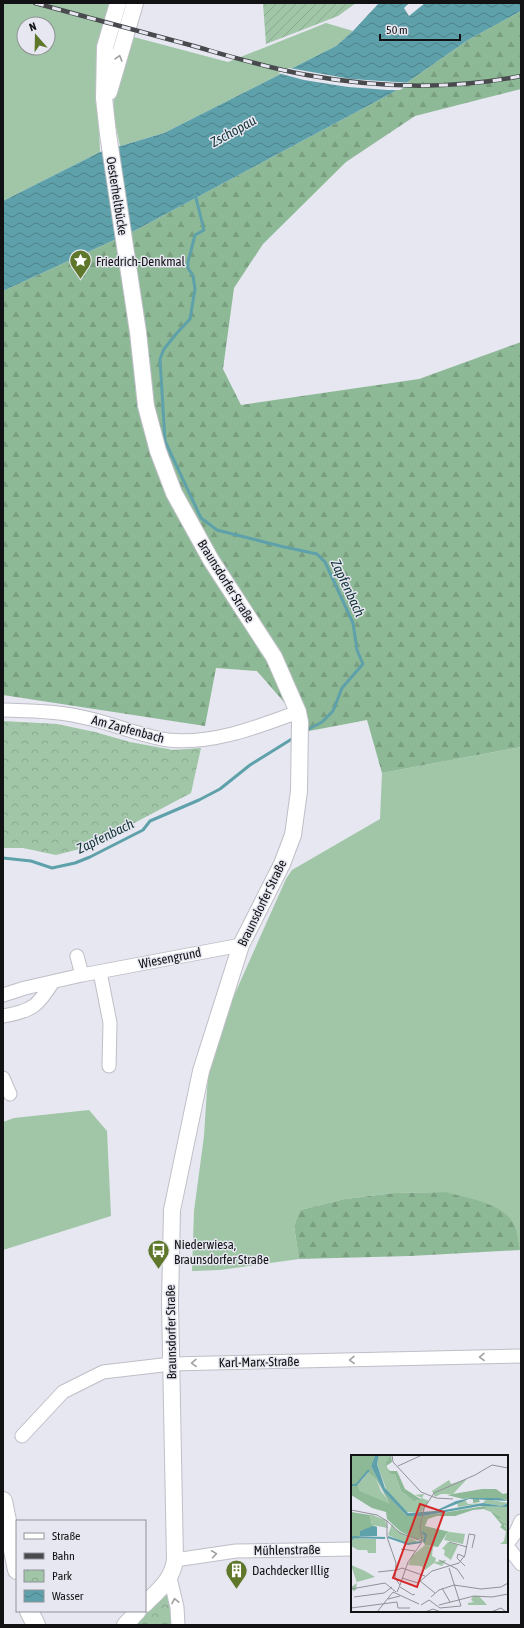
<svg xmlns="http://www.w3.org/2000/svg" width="524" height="1628" viewBox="0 0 524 1628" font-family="'Asap Condensed',sans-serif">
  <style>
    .grass { fill: #a0c6a7; fill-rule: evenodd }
    .forest { fill: url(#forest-firs) }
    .park { fill: url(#park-crowns) }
    .garden { fill: url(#garden-furrows) }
    .water { fill: url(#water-waves) }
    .pier { fill: #e6e7f0 }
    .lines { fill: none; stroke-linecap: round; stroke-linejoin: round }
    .stream { stroke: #5fa1aa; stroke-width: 3 }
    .minor-casing { stroke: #bebfc7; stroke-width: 15 }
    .tertiary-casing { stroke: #bebfc7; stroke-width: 18 }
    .secondary-casing { stroke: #bebfc7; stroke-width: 20 }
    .minor { stroke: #fff; stroke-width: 13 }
    .tertiary { stroke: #fff; stroke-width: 16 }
    .secondary { stroke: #fff; stroke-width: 18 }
    .rail-casing { stroke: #494a4e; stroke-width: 4.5 }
    .rail { stroke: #e6e7f0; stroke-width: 3; stroke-dasharray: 9; stroke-linecap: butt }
    .oneway { stroke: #a0a0a1 }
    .labels { text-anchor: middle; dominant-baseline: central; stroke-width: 3; stroke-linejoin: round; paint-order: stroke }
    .street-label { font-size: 13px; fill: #121215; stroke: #e6e7f0 }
    .poi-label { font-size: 13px; fill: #121215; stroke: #e6e7f0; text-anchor: start }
    .water-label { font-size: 14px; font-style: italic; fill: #15373b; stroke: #e6e7f0 }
    .inset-river { fill: none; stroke: #5fa1aa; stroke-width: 2 }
    .inset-road { fill: none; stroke: #919298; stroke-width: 1 }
    .view { fill: #d62828; fill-opacity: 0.15; stroke: #d62828; stroke-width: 2 }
    .inset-edge { fill: none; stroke: #121215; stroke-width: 2 }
  </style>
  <defs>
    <pattern id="forest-firs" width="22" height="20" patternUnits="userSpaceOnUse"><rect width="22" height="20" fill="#8eb996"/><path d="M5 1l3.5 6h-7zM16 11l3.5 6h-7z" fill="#799e80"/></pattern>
    <pattern id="park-crowns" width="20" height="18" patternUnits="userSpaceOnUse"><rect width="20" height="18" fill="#a0c6a7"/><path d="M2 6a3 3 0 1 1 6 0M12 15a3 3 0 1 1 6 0" fill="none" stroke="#89a98f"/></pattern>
    <pattern id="garden-furrows" width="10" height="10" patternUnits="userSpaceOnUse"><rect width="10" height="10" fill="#a0c6a7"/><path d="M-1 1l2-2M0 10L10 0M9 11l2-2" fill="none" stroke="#89a98f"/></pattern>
    <pattern id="water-waves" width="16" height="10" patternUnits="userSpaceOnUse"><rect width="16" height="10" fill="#5fa1aa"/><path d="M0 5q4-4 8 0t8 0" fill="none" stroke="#4d8289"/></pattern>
  </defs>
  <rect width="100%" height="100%" fill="#e6e7f0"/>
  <!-- grass -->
  <path class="grass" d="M3 3H114L98 110 100 152 3 201ZM24 24H48V48H24Z
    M326 23 353 31 336 46 164 133 120 146 113 113 114 93 130 36 228 62Z
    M521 747V1250L445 1192 394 1193 345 1199 300 1210 294 1226 299 1259 220 1270 192 1271 194 1211 204 1136 208 1074 233 998 286 879 292 870 380 819 382 773Z
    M89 1110 107 1131 111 1216 3 1250V1122L14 1118Z"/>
  <!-- forest -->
  <path class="forest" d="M521 11V89L415 116 346 162 263 244 234 288 223 369 241 405 419 379 521 342V747L382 773 367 720 309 731 257 671 216 668 205 726 3 695V291L136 230 392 93 468 40Z
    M445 1192C466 1198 505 1203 514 1225 518 1233 518 1242 520 1250L410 1256 299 1259 294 1226 300 1210 345 1199 394 1193Z"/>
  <!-- park -->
  <path class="park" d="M3 721 57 724 95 732 130 742 173 750 201 748 191 793 91 846 56 855 23 848H3Z
    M170 1578 178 1625H125Z"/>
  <!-- garden -->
  <path class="garden" d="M263 3H356L338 16 266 44Z"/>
  <!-- water -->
  <path class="water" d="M379 3H409L404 8 409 16 425 3H521V11L468 40 392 93 136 230 3 291V201L100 152 164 133 336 46 353 31Z"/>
  <!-- pier -->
  <path class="pier" d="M289 68 351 79 411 83 400 90H388L348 87 304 80 278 73Z"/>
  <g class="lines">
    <!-- stream -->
    <path class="stream" d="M195 194 204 230 195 235 188 262V268L193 276 195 289 190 319 176 334 164 349 160 359 165 441 201 518 217 530 280 546 317 554 325 562 353 623 357 650 363 664 342 688 333 711 322 722 305 731
      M3 858 31 861 52 868 75 863 90 857 143 830 150 821 199 800 220 789 250 765 295 737"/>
    <defs>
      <path id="minor" d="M3 710C34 711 60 711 91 719 116 725 142 736 168 740 212 745 257 727 298 712
        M77 956 82 975
        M100 972 110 1023 109 1066
        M3 995 25 988 82 975 241 945
        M3 1016C33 1011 37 1006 53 982
        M3 1078 10 1094
        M22 1436 63 1392 103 1372 171 1364 521 1356
        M507 1544 516 1532 521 1521
        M507 1546 521 1564
        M175 1560 236 1551 352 1549
        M170 1578 177 1607 178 1625"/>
      <path id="tertiary" d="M118 3 105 47 104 98 108 134 138 332 146 406 158 451 174 493 211 560 274 657 298 712 300 722 299 791 293 835 282 864 241 945 201 1071 172 1210 170 1302 175 1560C172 1580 159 1590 145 1604
        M109 92 135 3
        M125 1625 138 1611"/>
      <path id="secondary" d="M3 1501 17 1570
        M29 1611 36 1625"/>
    </defs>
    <!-- minor casing -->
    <use href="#minor" class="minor-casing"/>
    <!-- tertiary casing -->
    <use href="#tertiary" class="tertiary-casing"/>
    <!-- secondary casing -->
    <use href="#secondary" class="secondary-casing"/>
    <!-- minor -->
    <use href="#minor" class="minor"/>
    <!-- tertiary -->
    <use href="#tertiary" class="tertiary"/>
    <!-- secondary -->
    <use href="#secondary" class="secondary"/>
    <defs>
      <path id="rail" d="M35 3C86 17 138 31 190 45 229 56 268 68 307 75 378 88 450 90 521 76"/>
    </defs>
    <!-- rail casing -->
    <use href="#rail" class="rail-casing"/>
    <!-- rail -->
    <use href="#rail" class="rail"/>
  </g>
  <!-- one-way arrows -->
  <defs><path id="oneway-chevron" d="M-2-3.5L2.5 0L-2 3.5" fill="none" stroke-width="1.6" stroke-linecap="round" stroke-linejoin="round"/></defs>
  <g class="oneway">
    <use href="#oneway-chevron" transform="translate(119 58) rotate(-74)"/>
    <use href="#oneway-chevron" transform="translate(482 1357) rotate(179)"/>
    <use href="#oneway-chevron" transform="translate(352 1360) rotate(179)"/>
    <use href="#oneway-chevron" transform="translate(194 1363) rotate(179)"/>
    <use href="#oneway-chevron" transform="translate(214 1554) rotate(-8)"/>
    <use href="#oneway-chevron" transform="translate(175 1601) rotate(-102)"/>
  </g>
  <!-- icons -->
  <defs>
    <symbol id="sight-pin" viewBox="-11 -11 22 30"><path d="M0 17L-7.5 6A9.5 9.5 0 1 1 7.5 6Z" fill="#5e772a" stroke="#e6e7f0"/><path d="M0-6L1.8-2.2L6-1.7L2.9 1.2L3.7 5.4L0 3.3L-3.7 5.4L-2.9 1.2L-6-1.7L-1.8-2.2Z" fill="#fff"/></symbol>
    <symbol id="bus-pin" viewBox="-11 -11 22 30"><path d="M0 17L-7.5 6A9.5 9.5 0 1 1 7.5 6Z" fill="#5e772a" stroke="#e6e7f0"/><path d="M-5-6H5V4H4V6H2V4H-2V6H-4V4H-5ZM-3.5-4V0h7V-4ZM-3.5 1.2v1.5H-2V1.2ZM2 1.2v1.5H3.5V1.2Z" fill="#fff"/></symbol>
    <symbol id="building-pin" viewBox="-11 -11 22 30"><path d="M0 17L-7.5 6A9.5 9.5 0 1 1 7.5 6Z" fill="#5e772a" stroke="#e6e7f0"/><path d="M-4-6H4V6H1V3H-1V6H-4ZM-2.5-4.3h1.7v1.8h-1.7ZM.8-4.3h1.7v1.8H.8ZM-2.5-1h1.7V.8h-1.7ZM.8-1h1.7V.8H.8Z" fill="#fff"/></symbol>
  </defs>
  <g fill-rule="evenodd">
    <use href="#sight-pin" x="68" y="248" width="25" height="34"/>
    <use href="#bus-pin" x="146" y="1238" width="25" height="34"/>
    <use href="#building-pin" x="224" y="1558" width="25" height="34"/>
  </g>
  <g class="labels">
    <!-- street labels -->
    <g class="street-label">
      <text transform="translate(117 196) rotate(81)">Oesterheltbücke</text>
      <text transform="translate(226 581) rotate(58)">Braunsdorfer Straße</text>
      <text transform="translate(128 729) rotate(15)">Am Zapfenbach</text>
      <text transform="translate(262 903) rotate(-64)">Braunsdorfer Straße</text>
      <text transform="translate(170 958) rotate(-11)">Wiesengrund</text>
      <text transform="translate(171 1332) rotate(-91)">Braunsdorfer Straße</text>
      <text transform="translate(259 1362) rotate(-1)">Karl-Marx-Straße</text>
      <text transform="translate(287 1550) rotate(-1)">Mühlenstraße</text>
    </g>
    <!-- poi labels -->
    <g class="poi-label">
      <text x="96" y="261">Friedrich-Denkmal</text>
      <text x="174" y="1244">Niederwiesa,<tspan x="174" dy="15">Braunsdorfer Straße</tspan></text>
      <text x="252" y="1570">Dachdecker Illig</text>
    </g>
    <!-- water labels -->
    <g class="water-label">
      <text transform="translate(233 131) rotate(-29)">Zschopau</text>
      <text transform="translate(348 588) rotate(65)">Zapfenbach</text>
      <text transform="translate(105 836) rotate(-26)">Zapfenbach</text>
    </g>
  </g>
  <!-- overview -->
  <g transform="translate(351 1455)">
    <rect width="157" height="157" fill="#e6e7f0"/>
    <path d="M28 0H40L35 13 44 19 50 36 55 40 66 46 71 43 64 40 73 39 71 43 78 46 71 57H55L37 39 26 9ZM18 17 25 24 30 36 42 52 9 36 7 30ZM116 24 102 39H90L84 42 81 36 98 25 100 29ZM135 44 157 48 151 51 132 48 107 52 106 47 114 45 117 49 132 48ZM134 51 157 52V89H149L153 86 155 77 153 68 146 63H152L134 53ZM19 59 34 65 37 73 21 70ZM97 87 107 90 100 105 93 100 94 95 91 94ZM74 90 82 92 81 101 85 103 84 107 95 105 91 111 83 108 74 115 70 111 57 110 61 101ZM0 110 14 116 24 122 6 127 5 135 2 136 0 132 6 128Z" fill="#a0c6a7"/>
    <path d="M0 0H24L20 11 33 37 56 61H72L134 51V53L152 63H146L156 70H153L156 77 149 72 151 70 140 57 133 54 122 55 104 61H86L77 64 74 71 99 77 96 78 87 92 74 90 70 84 66 85 49 76 36 64 35 57 21 53 0 40ZM17 17 25 24 39 49 9 36 7 30ZM40 0 41 7 35 11 38 16H46L54 34 71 45 63 46 50 36 44 19H40L35 13V8ZM131 34H145L152 39 157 38V45L127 43 129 47 122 48V44L126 43 112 44 96 40ZM0 57 19 60 21 70 26 72 9 76V81L0 86Z" fill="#8eb996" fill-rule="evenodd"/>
    <path d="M41 69 44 74 66 86 65 88 57 89 37 80Z" fill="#a0c6a7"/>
    <path d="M99 77 114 79 112 89 93 85 96 78ZM5 83 25 84V98H17L16 95H7L0 91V86ZM122 141H128L136 150H117V148L123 147 120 145Z" fill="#a0c6a7"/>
    <path d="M24 0H28L26 9 34 33 57 58 84 56 105 46 120 43H148L157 46 118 44 88 56 132 48 151 51 157 48V52L129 51 72 61H56L33 37 20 11ZM22 71 26 72V81H9V76Z" fill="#5fa1aa"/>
    <path class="inset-river" d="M0 30H5L18 15M71 77 75 80 73 87M37 82 57 89 70 87M0 85 2 82 34 83"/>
    <path class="inset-road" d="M41 0 42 7 70 37 85 43 102 44M47 11 71 0M0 55 26 60 36 66V82L45 108 44 123 49 130 46 137M72 55 83 38 124 20 141 10 157 13M35 65 49 78 71 86M98 87 116 92M50 94 64 96M114 102 107 99 106 103 114 111M88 105 106 114 113 124M46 115 51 113 74 121M27 117 45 115M51 123 67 128 81 116 108 108 114 100 118 79 124 80 121 93M69 126 84 138M49 130 57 107 71 87 69 72 73 54M49 132 62 140 64 139M91 133 99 147M0 134 34 128 45 137M3 142 33 138 41 132M80 142 88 135 103 130 130 134 150 132 157 128M37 144 49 141M70 150 78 145 89 153 110 151 98 113M88 150 123 141 141 142 157 139M0 153 46 147 47 153H59M26 157 42 137 68 149M74 157 82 154 90 157M140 157 150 153 155 157"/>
    <path class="view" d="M69 49 93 57 66 132 42 123Z"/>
    <rect width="157" height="157" class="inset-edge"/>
  </g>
  <!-- border -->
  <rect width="524" height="1628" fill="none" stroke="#121215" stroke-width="8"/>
  <!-- legend -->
  <rect x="16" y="1520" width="130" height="92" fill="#e6e7f0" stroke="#919298"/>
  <rect x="24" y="1533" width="20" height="6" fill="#ffffff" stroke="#919298"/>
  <text x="52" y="1540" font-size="12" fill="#121215">Straße</text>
  <rect x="24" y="1553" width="20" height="6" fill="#494a4e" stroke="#919298"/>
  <text x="52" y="1560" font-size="12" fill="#121215">Bahn</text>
  <rect x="24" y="1570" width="20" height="12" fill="url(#park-crowns)" stroke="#919298"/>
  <text x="52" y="1580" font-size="12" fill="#121215">Park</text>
  <rect x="24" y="1590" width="20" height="12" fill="url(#water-waves)" stroke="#919298"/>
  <text x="52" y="1600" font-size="12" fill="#121215">Wasser</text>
  <!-- north arrow -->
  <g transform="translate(36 36) rotate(340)"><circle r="19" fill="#e6e7f0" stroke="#919298"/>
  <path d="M0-3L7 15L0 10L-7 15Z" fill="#5e772a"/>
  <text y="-6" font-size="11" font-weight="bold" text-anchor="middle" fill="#121215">N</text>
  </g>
  <!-- scale -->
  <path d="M380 34v6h80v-6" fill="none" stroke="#121215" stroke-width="2"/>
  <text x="386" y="34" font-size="12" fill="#121215" stroke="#e6e7f0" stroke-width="3" paint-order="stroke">50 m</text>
</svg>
